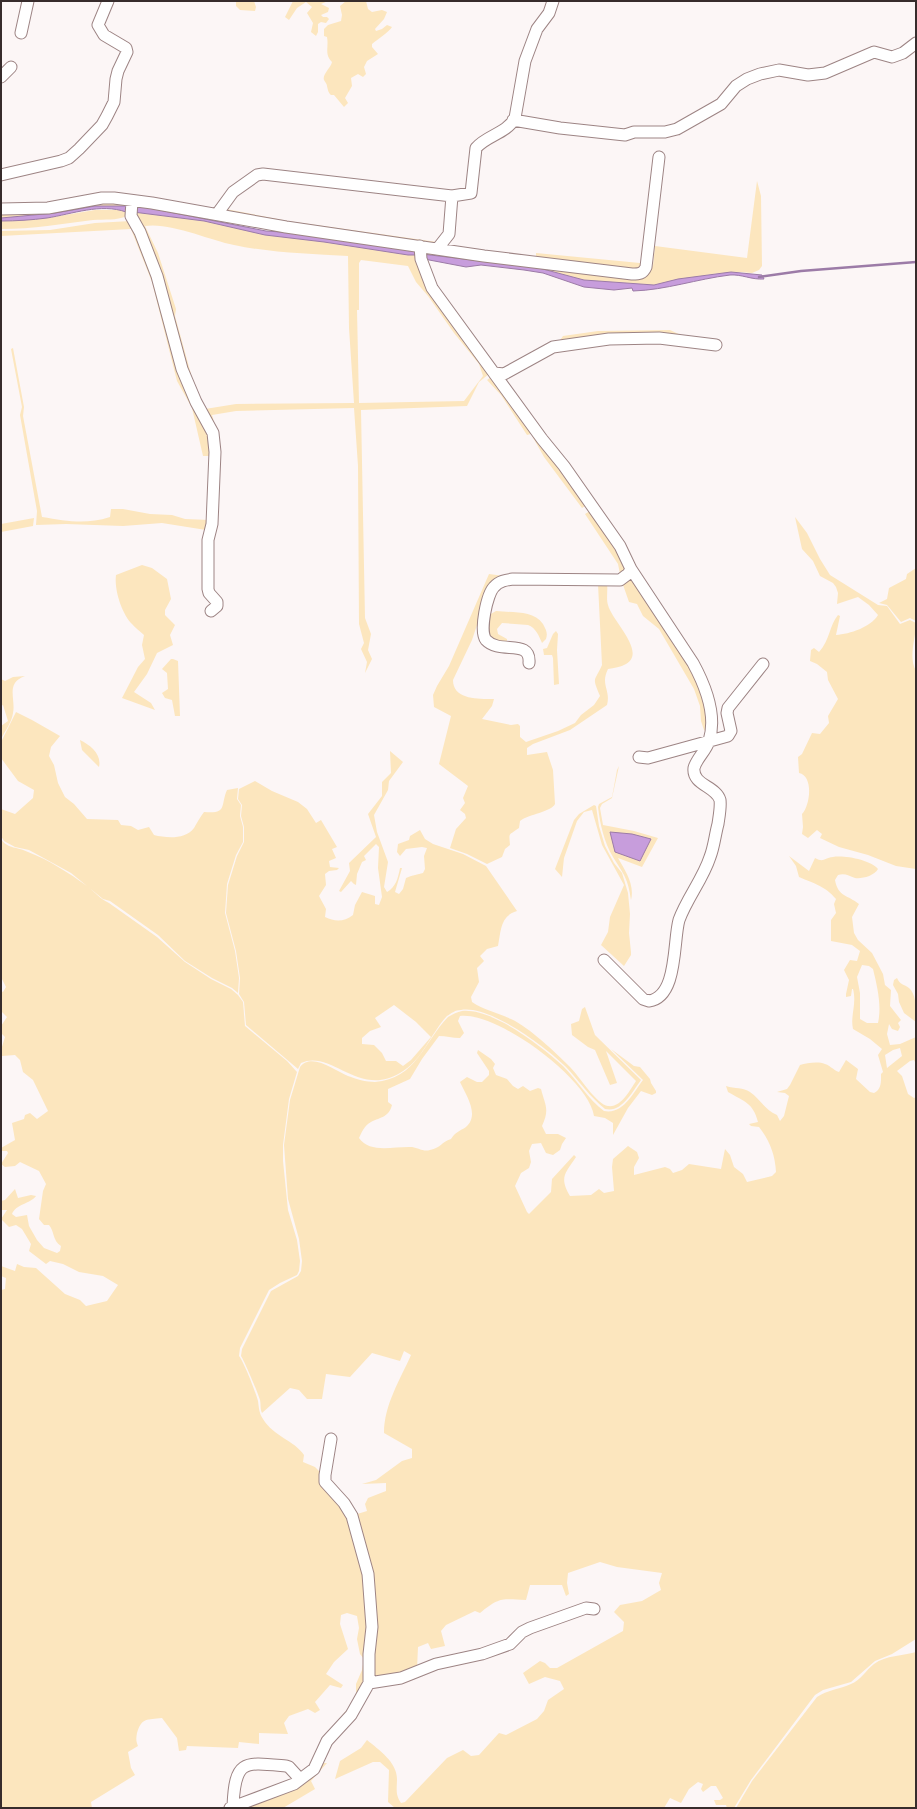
<svg xmlns="http://www.w3.org/2000/svg" width="917" height="1809" viewBox="0 0 917 1809" font-family="'Asap Condensed',sans-serif">
  <style>
    .green { fill: #fce6be; fill-rule: evenodd }
    .water { fill: #c79ddc; stroke: #9c7ba7 }
    .lines { fill: none; stroke-linecap: round; stroke-linejoin: round }
    .stream { stroke: #9c7ba7; stroke-width: 2.5 }
    .minor-casing { stroke: #9d8484; stroke-width: 13 }
    .minor { stroke: #fff; stroke-width: 11 }
  </style>
  <rect width="100%" height="100%" fill="#fcf6f6"/>
  <!-- green -->
  <path class="green" d="M236 1H254L256 7 255 11 240 10 236 6Z
    M293 1H328L321 4 329 8 328 12 321 15 323 17H327L329 19 326 23 321 22 318 24V32L316 36 311 32 313 23 307 13 312 7 306 2 297 8 289 20 285 17Z
    M346 1H366L368 9 372 12 382 10 387 12 384 19 375 29 376 31 382 29 387 25 392 27C389 32 378 39 372 44V47L378 54 367 61 364 67 366 74 363 77 358 74 351 78 352 86 345 98 348 103 344 107 334 95H331C328 92 328 90 327 86 327 84 325 82 324 80 322 74 331 68 332 62 324 54 329 47 327 37L324 36V29L328 25 341 21 342 15 340 6Z
    M757 181 761 196 762 266 759 270 752 273 741 272 712 274 654 285 584 280 539 268 422 254V251L648 274 653 265 655 246 747 258Z
    M117 200 129 206H95L55 213 1 218V211Z
    M226 209 288 221 437 242 432 243 226 213Z
    M95 210H123L126 212 127 216C116 221 105 219 93 220 62 224 33 229 1 229V221L47 218Z
    M133 212 204 221 265 235 324 242 408 255H415L489 374 479 382 467 406 361 410 365 618 371 634 368 650 372 659 365 673 367 662 361 649 364 643 359 624 358 466 354 408 236 411 212 415 213 418 216 437 192 389ZM145 226C170 222 209 240 234 245 272 253 310 254 348 256L349 328 354 403 236 404 205 409 194 385 175 316 176 309 158 253ZM361 260 408 266 416 282 428 296 454 333 479 364 483 376 464 401 359 403 357 310H359V263Z
    M131 221 208 428 211 456H203L192 408 177 381 152 282 131 229 1 236V231L50 230 95 223Z
    M536 253 640 263 643 265 639 271 536 258Z
    M670 330 687 338 558 343 563 336 598 331Z
    M13 348 24 407 23 416 42 517C67 521 85 525 110 517L111 509H123L150 514 172 515 185 519 210 520 206 530 162 523 123 526 66 524 36 525 37 511 20 415 22 407 11 349Z
    M491 377 587 505 582 508 544 457 531 434 527 435 501 395 487 380Z
    M590 511 619 553 626 568 620 574 618 564 585 514Z
    M795 517 807 533 820 559 830 575 878 605 887 606 900 624 910 620 916 623C916 639 908 656 916 671V869L896 866 868 855 839 847 820 838 822 834 817 830 808 838 802 834 803 827 802 814C810 806 814 776 799 773L798 757 802 754 812 733 820 734 829 723 828 716 838 699 828 680 827 672 817 664 810 661 811 650 814 648 819 652C830 640 829 626 838 615L840 616 836 635C850 634 871 627 878 615L869 605 858 597 837 604 838 593 836 587 833 583 820 576 813 561 802 549Z
    M34 518 33 526 1 532V524Z
    M142 565 152 568 167 579 171 599 165 610V615L175 625 170 635 173 645 157 653 147 674 134 692 151 703 155 710 122 698 138 667 145 659 142 645 144 635C140 631 135 628 132 624 122 614 114 590 116 575Z
    M916 568V621L910 618 901 622 887 605 879 603 887 599 889 588 906 579 907 574Z
    M489 574 513 577 486 598 472 640 453 680C453 700 479 699 494 699L492 706 482 719 511 725 518 724 520 726V737L526 742 558 731 575 723 581 715 594 705 600 696C592 676 594 683 602 665L598 584H607C608 590 606 599 608 605 612 621 647 652 626 664 621 667 614 668 608 669 600 685 611 690 607 705L570 730 533 744 527 748V755L547 752 553 770 555 804C551 812 529 814 520 821L519 828C508 836 509 832 510 845L505 849 502 857 487 864 467 854 450 848 456 829 466 818 465 814 460 810 465 803 463 798 468 786 439 764 451 716 434 707 433 695 437 686 449 666Z
    M630 577 695 671 704 695 708 733 704 730 701 721 700 706 694 689 659 629 643 616 637 604 629 602 622 582Z
    M496 611C513 613 533 610 543 624 546 630 548 633 546 639L542 643C539 636 536 628 528 625L502 623 497 629 498 634 507 639V642H495L490 638 488 629 489 615Z
    M556 631 558 634 557 650 559 684 554 685 553 658 552 655H544L543 649 547 648 553 634Z
    M171 659H173L178 661 180 716H175L172 700 165 698 162 693 168 689 167 673 162 669Z
    M25 676C5 683 16 699 13 713 12 722 5 731 1 739V726L8 721 3 705 1 706V679L5 681 13 677Z
    M16 712 32 720 60 736 51 747 49 756 54 765 58 783 65 797 74 804 87 819 118 820 121 825 131 826 138 830 149 827 154 835C166 838 185 840 194 828 197 823 200 817 204 812 228 814 220 806 227 790L238 788 237 799 241 805 240 816 243 827V842L236 855 227 884 225 913 235 951 239 978 238 993 232 988 212 978 185 961 158 935 110 901 103 899 71 873 29 850 15 847 4 841 1 836V809L15 814 33 798 34 790 18 781 1 758V742Z
    M80 740C90 745 102 754 99 767L82 750Z
    M390 751 403 762 389 781 388 790 374 815 377 832 388 862 384 887 387 892C396 887 398 878 400 868H402L395 892 399 894 403 889 406 878 411 876 423 873 425 869 424 856 427 848 422 847 406 849 400 856 397 852 398 844 409 840 410 836 420 830 425 839 433 844 463 854 486 866 517 911C500 916 501 931 498 946L487 949 480 956 484 961 477 968 479 982 471 997 472 1002C484 1010 498 1013 511 1019 530 1028 555 1052 570 1067 579 1076 597 1105 608 1106 621 1108 630 1090 636 1081L606 1051 617 1083 610 1085 595 1050 588 1047 572 1035 571 1024 579 1021 582 1009 585 1007 595 1035 641 1080C632 1092 622 1113 605 1109 590 1097 579 1081 566 1067 546 1047 490 1005 461 1010 455 1010 452 1013 447 1016 431 1033 422 1061 400 1073 359 1098 331 1049 301 1063L298 1069 246 1025 244 1002 239 994 240 978 236 951 226 913 228 885 237 856 244 842V827L241 816 242 805 238 799 239 789 255 781 272 791 298 802 307 809 316 823 321 820 337 847 332 849 336 858 329 861 330 867 339 868 337 870 329 871 325 874 326 885 319 896 326 909 325 917C335 922 344 922 353 915L355 905 362 892 375 896V904L379 905 382 897 378 868 379 847 376 844 364 856 366 860 362 862 357 874 356 885 354 884 351 881 341 892 339 891 350 871 349 863 376 837 368 814 382 796V782L391 773ZM394 1005 416 1022 431 1037 411 1060 403 1066 396 1061H386L382 1053 374 1045 362 1044V1038L370 1031 381 1027 375 1018Z
    M619 766 612 798 602 804 600 808 603 825 634 831 658 838 642 867 618 858C625 870 635 885 631 900 628 878 624 875 613 857 604 842 600 824 598 807L599 804 612 797 617 770Z
    M594 805 596 806 599 826 605 846 614 863 622 873 628 893 630 914 629 933 631 952V955L624 966 601 945 608 932 610 917 624 885 602 845 592 810 584 812 577 821 564 858 562 877 555 869 574 820 579 814Z
    M1 839C7 849 19 847 28 852 49 860 69 873 87 886 95 892 100 899 109 903L157 937 185 962 211 979 231 989 238 995 243 1002 245 1026 287 1061 297 1072 289 1099 283 1145V1161L288 1210 297 1240 300 1261 299 1271 297 1275 280 1283 269 1290 240 1348 239 1356C244 1362 256 1393 258 1401 259 1408 259 1413 263 1419 274 1437 294 1440 304 1455L303 1462 315 1467 323 1475 345 1508 359 1552 370 1629 363 1691 340 1721 339 1719 352 1704 356 1695V1684L362 1670 364 1659 360 1654 357 1639 359 1628 357 1616 347 1613 341 1615 340 1624 348 1649 334 1662 326 1674 343 1685 341 1688 330 1685 315 1702 320 1710 315 1713 308 1709 289 1716 284 1723 288 1734 259 1733V1744L239 1742 238 1748 187 1746 186 1750 179 1751 177 1738 162 1718C147 1720 142 1717 137 1733 136 1739 136 1741 138 1746L128 1752 131 1768 135 1775 91 1802 92 1808H1V1290L5 1289 6 1278 1 1276V1266L15 1271 17 1264 24 1267 36 1268 65 1294 80 1300 86 1306 107 1301 118 1285 103 1276 79 1272 63 1264 50 1261 46 1264 29 1251 31 1244 22 1229 16 1225 9 1227 1 1219 7 1210H1V1201L5 1200 15 1189 18 1198 31 1195 36 1196C30 1204 16 1204 12 1214L16 1217 27 1215 29 1226 37 1240 44 1248 57 1253 60 1251 61 1246C52 1240 55 1232 49 1225H44L39 1219 43 1191 46 1184 39 1171 20 1162 15 1166 5 1167 1 1164 8 1153 7 1151H1V1148L15 1140 12 1123 24 1119 25 1115 30 1113 37 1119 48 1111 33 1080 23 1072 20 1060 15 1055 2 1056 1 1050 5 1037 1 1033V1026L7 1017 1 1011V991L3 992 6 987 1 977Z
    M789 856 809 871 815 858C824 863 824 858 833 857 844 855 871 860 878 869 874 876 862 879 855 878 849 876 845 873 838 875L835 880C838 897 848 895 859 904L852 917 854 933 858 940 872 953 883 974 885 985 891 990 890 1006 901 1020 898 1023 900 1027 898 1031 892 1029 889 1024 887 1034 890 1045 900 1044 916 1037V1064L914 1060 910 1061 897 1071 902 1076 908 1094 914 1098 916 1097V1639L892 1654 875 1661 851 1682 823 1690 815 1695 751 1780 734 1808H727L726 1805H716L714 1800H720L723 1798 716 1786H711L703 1792 701 1789 703 1784 698 1782 689 1789 681 1803 670 1798 664 1808H395L388 1802 389 1770 380 1762H373L335 1779 340 1761 361 1748 367 1740C379 1750 397 1762 397 1779 397 1789 395 1794 401 1803L405 1802 447 1758 463 1750 471 1756 479 1755 499 1733 506 1735 537 1719 544 1711 548 1700 564 1689 560 1681 545 1677 529 1684 523 1673 540 1661 545 1663 550 1668H557L623 1631 624 1622 614 1612 620 1605 642 1601 661 1590 659 1583 662 1573 617 1567 600 1562 568 1573 567 1583 569 1594 566 1596 562 1585H530L526 1600C501 1599 500 1597 480 1613L475 1611 446 1625 441 1631 445 1646 431 1649 428 1643 418 1647 417 1669 371 1679 374 1633 354 1515 367 1511 365 1504 368 1498 386 1491V1483L362 1484 376 1480 402 1461 412 1458V1449L384 1433C384 1405 400 1380 411 1355L404 1351 400 1361 372 1353 350 1377 326 1374 322 1399H307L299 1390 290 1388 262 1413C260 1409 261 1405 260 1400 258 1393 244 1360 241 1356L242 1349 271 1291 298 1276 301 1271 302 1261 299 1239 288 1199 284 1145 290 1100 300 1067C312 1052 335 1071 348 1076 356 1079 366 1082 375 1082 416 1079 424 1042 448 1017 453 1014 457 1012 462 1011 493 1008 541 1046 563 1066 577 1080 588 1099 604 1111 623 1115 633 1093 643 1080L611 1049 634 1066 640 1067 650 1079 651 1083 656 1091V1093L652 1095 641 1091 628 1108 613 1135V1123L605 1118 594 1116C589 1079 496 1011 460 1016L458 1021 464 1033 460 1038C452 1038 446 1036 439 1036L422 1059 410 1079 388 1089V1102L392 1105C389 1117 381 1117 371 1122 364 1126 362 1132 359 1138 370 1154 394 1146 412 1147 419 1148 423 1152 430 1150 441 1148 441 1142 451 1139 455 1132 460 1131 466 1127 480 1115 466 1095 460 1082L467 1077 477 1082H482L489 1075V1071L477 1053 478 1050 491 1059 495 1064 493 1068 496 1075 507 1079 513 1086 518 1089 523 1086 530 1091 538 1088 541 1089C545 1105 550 1109 542 1126L546 1134H558L566 1138 562 1144 560 1150 553 1155 546 1153 541 1143 532 1144 529 1151 531 1162 529 1168 521 1173 515 1186 527 1212 529 1214 551 1192 552 1179 574 1155 576 1157C565 1174 559 1177 570 1196L591 1195 599 1189 604 1193 614 1191 612 1167 613 1159 628 1146 637 1152 639 1158 634 1167V1175L665 1167 670 1169 673 1173 682 1170 689 1164 721 1169 725 1149 730 1155 734 1167 743 1174 747 1182 772 1176 776 1172C775 1155 770 1141 759 1127L751 1126 749 1124 758 1122C753 1102 743 1101 728 1092L726 1086C735 1089 743 1087 750 1092 760 1099 765 1110 777 1115L780 1121 784 1116 789 1096 785 1093 777 1092 787 1089 790 1085 800 1065C807 1063 818 1061 825 1064 831 1066 833 1070 839 1072L846 1060 858 1069 856 1079 870 1092 874 1093C882 1089 881 1081 881 1074L883 1072 878 1055 882 1049 870 1039 853 1029C850 1016 857 1004 853 989H852L851 996 846 997V994L849 980 844 970 850 960 857 961 860 951 852 945 831 941V920L836 913 834 904 836 899C825 886 815 884 799 877L796 866ZM862 965 869 966 873 969C877 986 882 1005 878 1023H867L860 1019V993L857 977ZM900 1048 902 1056 887 1068 885 1055 893 1050Z
    M897 978C900 985 904 984 909 988 917 995 916 1011 916 1022L904 1013 899 1002 898 994 893 985 894 980Z
    M916 1652V1808H736L752 1781 817 1697C827 1690 840 1689 851 1684 861 1680 866 1670 874 1664 886 1655 903 1656 916 1652Z
    M318 1763H327L311 1781 315 1789 283 1808H233L274 1794Z"/>
  <!-- water -->
  <path class="water" d="M129 206 126 212C101 203 72 214 47 218 32 220 16 221 1 221V218L55 213 95 206Z
    M144 207 266 231 296 233 415 251V255H408L324 242 265 235 204 221 133 212 134 208Z
    M422 254 539 268 584 280 654 285 678 279 731 272 762 275 764 279C752 280 741 274 730 275 697 279 666 290 633 291L632 288 614 290 584 287 543 273 524 270 481 265 466 267 424 259Z
    M610 832 632 834 651 839 640 861 615 852Z"/>
  <g class="lines">
    <!-- stream -->
    <path class="stream" d="M759 277 801 271 916 262"/>
    <defs>
      <path id="minor" d="M21 33 28 1
        M1 77 11 67
        M513 120 560 128 625 135 634 132H665L677 129 721 104 736 86 747 79 760 74 779 70 808 75 825 73 874 52 892 57 903 53 916 43
        M1 175 61 161 69 158 79 149 102 125 107 116 114 102 116 79 118 71 127 52 126 48 104 35 98 25 108 1
        M132 201 131 216 140 232 157 276 182 369 196 402 213 433 215 452 212 524 208 540V589L209 593 217 602V606L211 611
        M1 209 48 208 102 198H114L152 203 286 227 484 256 632 274C639 274 643 274 646 267L659 157
        M217 214 233 192 257 175 263 174 452 196 471 193 476 148C487 135 506 134 515 118L525 61 537 29 549 13 553 1
        M420 246 421 259 432 288 542 439 564 466 620 546 631 569 693 663C705 685 717 716 709 741 706 751 696 759 694 768 692 785 716 786 720 800 721 807 719 817 718 824 715 835 714 847 710 857 703 879 687 898 679 920 673 941 678 997 649 1001L643 999 604 960
        M438 248 449 234 452 196
        M494 373 504 374 553 347 609 339 659 338 716 345
        M529 663C531 638 500 655 486 640 479 631 487 594 494 587 499 581 506 580 513 579L620 580 628 574 631 569
        M639 757 648 758 728 736 731 731 727 713 728 708 763 664
        M369 1683 401 1678 436 1664 482 1654 510 1644 522 1632 530 1628 586 1608 594 1609
        M233 1806C235 1759 244 1762 286 1766L289 1767 300 1779
        M230 1808 294 1784 314 1769 327 1741 351 1715 369 1683V1654L372 1627 368 1574 352 1516 344 1503 325 1482V1475L331 1439"/>
    </defs>
    <!-- minor casing -->
    <use href="#minor" class="minor-casing"/>
    <!-- minor -->
    <use href="#minor" class="minor"/>
  </g>
  <!-- border -->
  <rect width="917" height="1809" fill="none" stroke="#372c2c" stroke-width="4"/>
</svg>
